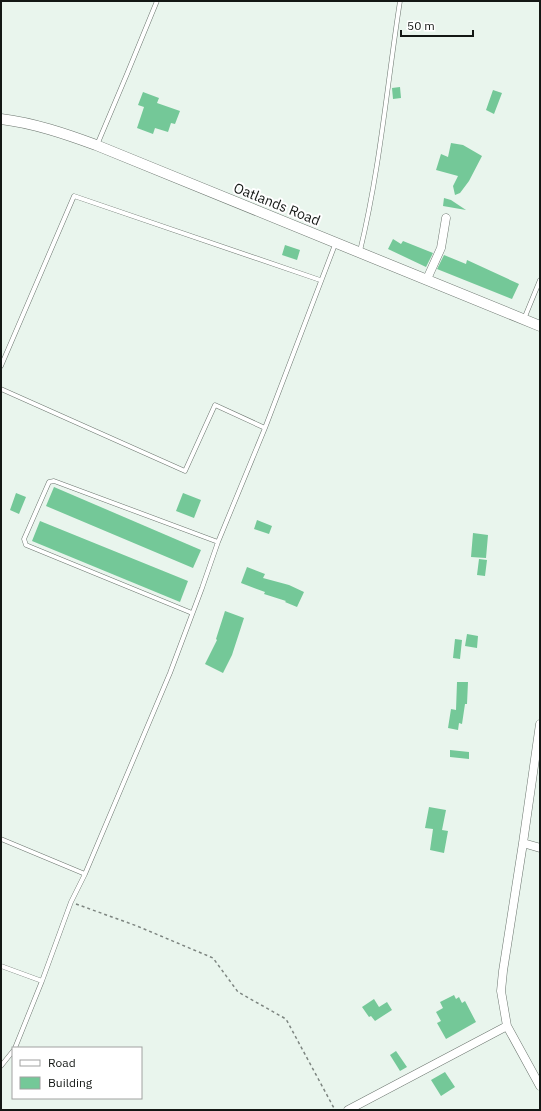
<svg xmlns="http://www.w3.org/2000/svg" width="541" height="1111" viewBox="0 0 541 1111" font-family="'IBM Plex Sans',sans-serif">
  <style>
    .building { fill: #74c898 }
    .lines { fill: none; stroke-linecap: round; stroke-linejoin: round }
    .service-casing { stroke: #6c766f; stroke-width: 5 }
    .minor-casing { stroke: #6c766f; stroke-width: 9 }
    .tertiary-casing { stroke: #6c766f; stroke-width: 11 }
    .path { stroke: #7d8580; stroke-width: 1.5; stroke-dasharray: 3 3; stroke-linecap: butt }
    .service { stroke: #fff; stroke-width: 4 }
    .minor { stroke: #fff; stroke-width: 8 }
    .tertiary { stroke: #fff; stroke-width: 10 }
    .labels { text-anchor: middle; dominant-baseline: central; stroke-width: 4; stroke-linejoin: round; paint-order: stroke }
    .street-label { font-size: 14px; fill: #131714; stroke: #fff }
  </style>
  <rect width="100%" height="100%" fill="#e9f5ed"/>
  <!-- building -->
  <path class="building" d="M400 87 401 98 393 99 392 88Z
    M493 90 502 93 494 114 486 110Z
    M143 92 159 98 157 103 180 111 175 124 171 123 168 132 155 128 153 134 137 128 144 107 138 105Z
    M451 143 463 145 482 156 469 181 460 193 455 195 453 186 458 176 436 170 441 154 448 157Z
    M444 198 451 200 466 210 443 206Z
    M393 239 401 244 403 241 433 253 426 267 388 249Z
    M285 245 300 250 297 260 282 255Z
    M444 255 466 264 467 260 519 284 512 299 437 269Z
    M54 487 201 550 193 568 46 506Z
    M16 493 26 497 19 514 10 510Z
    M183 493 201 500 194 518 176 511Z
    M257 520 272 526 269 534 254 529Z
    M40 521 188 581 180 602 32 541Z
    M473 533 488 535 486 558 471 557Z
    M479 559 487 560 485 576 477 575Z
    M247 567 265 574 263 578 289 585 304 592 297 607 285 602 286 601 264 594 265 592 241 583Z
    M225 611 244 618 232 655 223 673 205 664 217 640 216 639Z
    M467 634 478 636 477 648 465 646Z
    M455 639 462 640 460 659 453 658Z
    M457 682H468L467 704H465L462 724 459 723 458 730 448 728 451 709 456 710Z
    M450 750 469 752V759L450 757Z
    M429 807 446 810 442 830 448 831 444 853 430 850 433 829 425 828Z
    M454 995 456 999 459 997 462 1003 465 1001 476 1022 446 1039 437 1023 441 1021 436 1012 443 1008 440 1002Z
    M374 999 379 1007 387 1002 392 1010 375 1021 371 1016 369 1017 362 1007Z
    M396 1051 407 1067 400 1071 390 1055Z
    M445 1072 455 1087 441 1096 431 1080Z"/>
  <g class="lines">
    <defs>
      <path id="service" d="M97 145 127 74 157 1
        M360 251C380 169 387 85 400 1
        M524 319 540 280
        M1 366 74 196 320 280
        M1 389 185 471 215 405 265 428
        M192 613 26 545 24 539 49 482 54 481 218 542
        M1 839 85 874
        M1 966 42 981
        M15 1048 42 981 71 902 85 874 170 673 202 588 218 542 265 428 336 242
        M1 1066 13 1051"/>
      <path id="minor" d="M427 279 441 248 446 218
        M540 724 523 843 503 971 501 991 507 1026 540 1086
        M523 843 540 848
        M348 1110 507 1026"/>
      <path id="tertiary" d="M1 119C34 123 66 134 96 145L540 326"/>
    </defs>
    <!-- service casing -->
    <use href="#service" class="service-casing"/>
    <!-- minor casing -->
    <use href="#minor" class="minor-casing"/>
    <!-- tertiary casing -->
    <use href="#tertiary" class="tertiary-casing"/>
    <!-- path -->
    <path class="path" d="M76 904 137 926 213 958 238 992 286 1019 335 1110"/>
    <!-- service -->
    <use href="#service" class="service"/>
    <!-- minor -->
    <use href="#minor" class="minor"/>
    <!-- tertiary -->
    <use href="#tertiary" class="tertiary"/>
  </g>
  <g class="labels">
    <!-- street labels -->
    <g class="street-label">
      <text transform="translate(277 204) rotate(22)">Oatlands Road</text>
    </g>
  </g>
  <!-- border -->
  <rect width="541" height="1111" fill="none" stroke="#131714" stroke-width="4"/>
  <!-- legend -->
  <rect x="12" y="1047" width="130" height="52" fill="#ffffff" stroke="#a1a2a1"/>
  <rect x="20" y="1060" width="20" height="6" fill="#ffffff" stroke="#a1a2a1"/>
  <text x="48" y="1067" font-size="12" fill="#131714">Road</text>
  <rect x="20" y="1077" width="20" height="12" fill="#74c898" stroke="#a1a2a1"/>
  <text x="48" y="1087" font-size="12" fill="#131714">Building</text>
  <!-- scale -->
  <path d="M401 30v6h72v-6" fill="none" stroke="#131714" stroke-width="2"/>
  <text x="407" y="30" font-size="12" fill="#131714" stroke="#ffffff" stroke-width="3" paint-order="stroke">50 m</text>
</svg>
